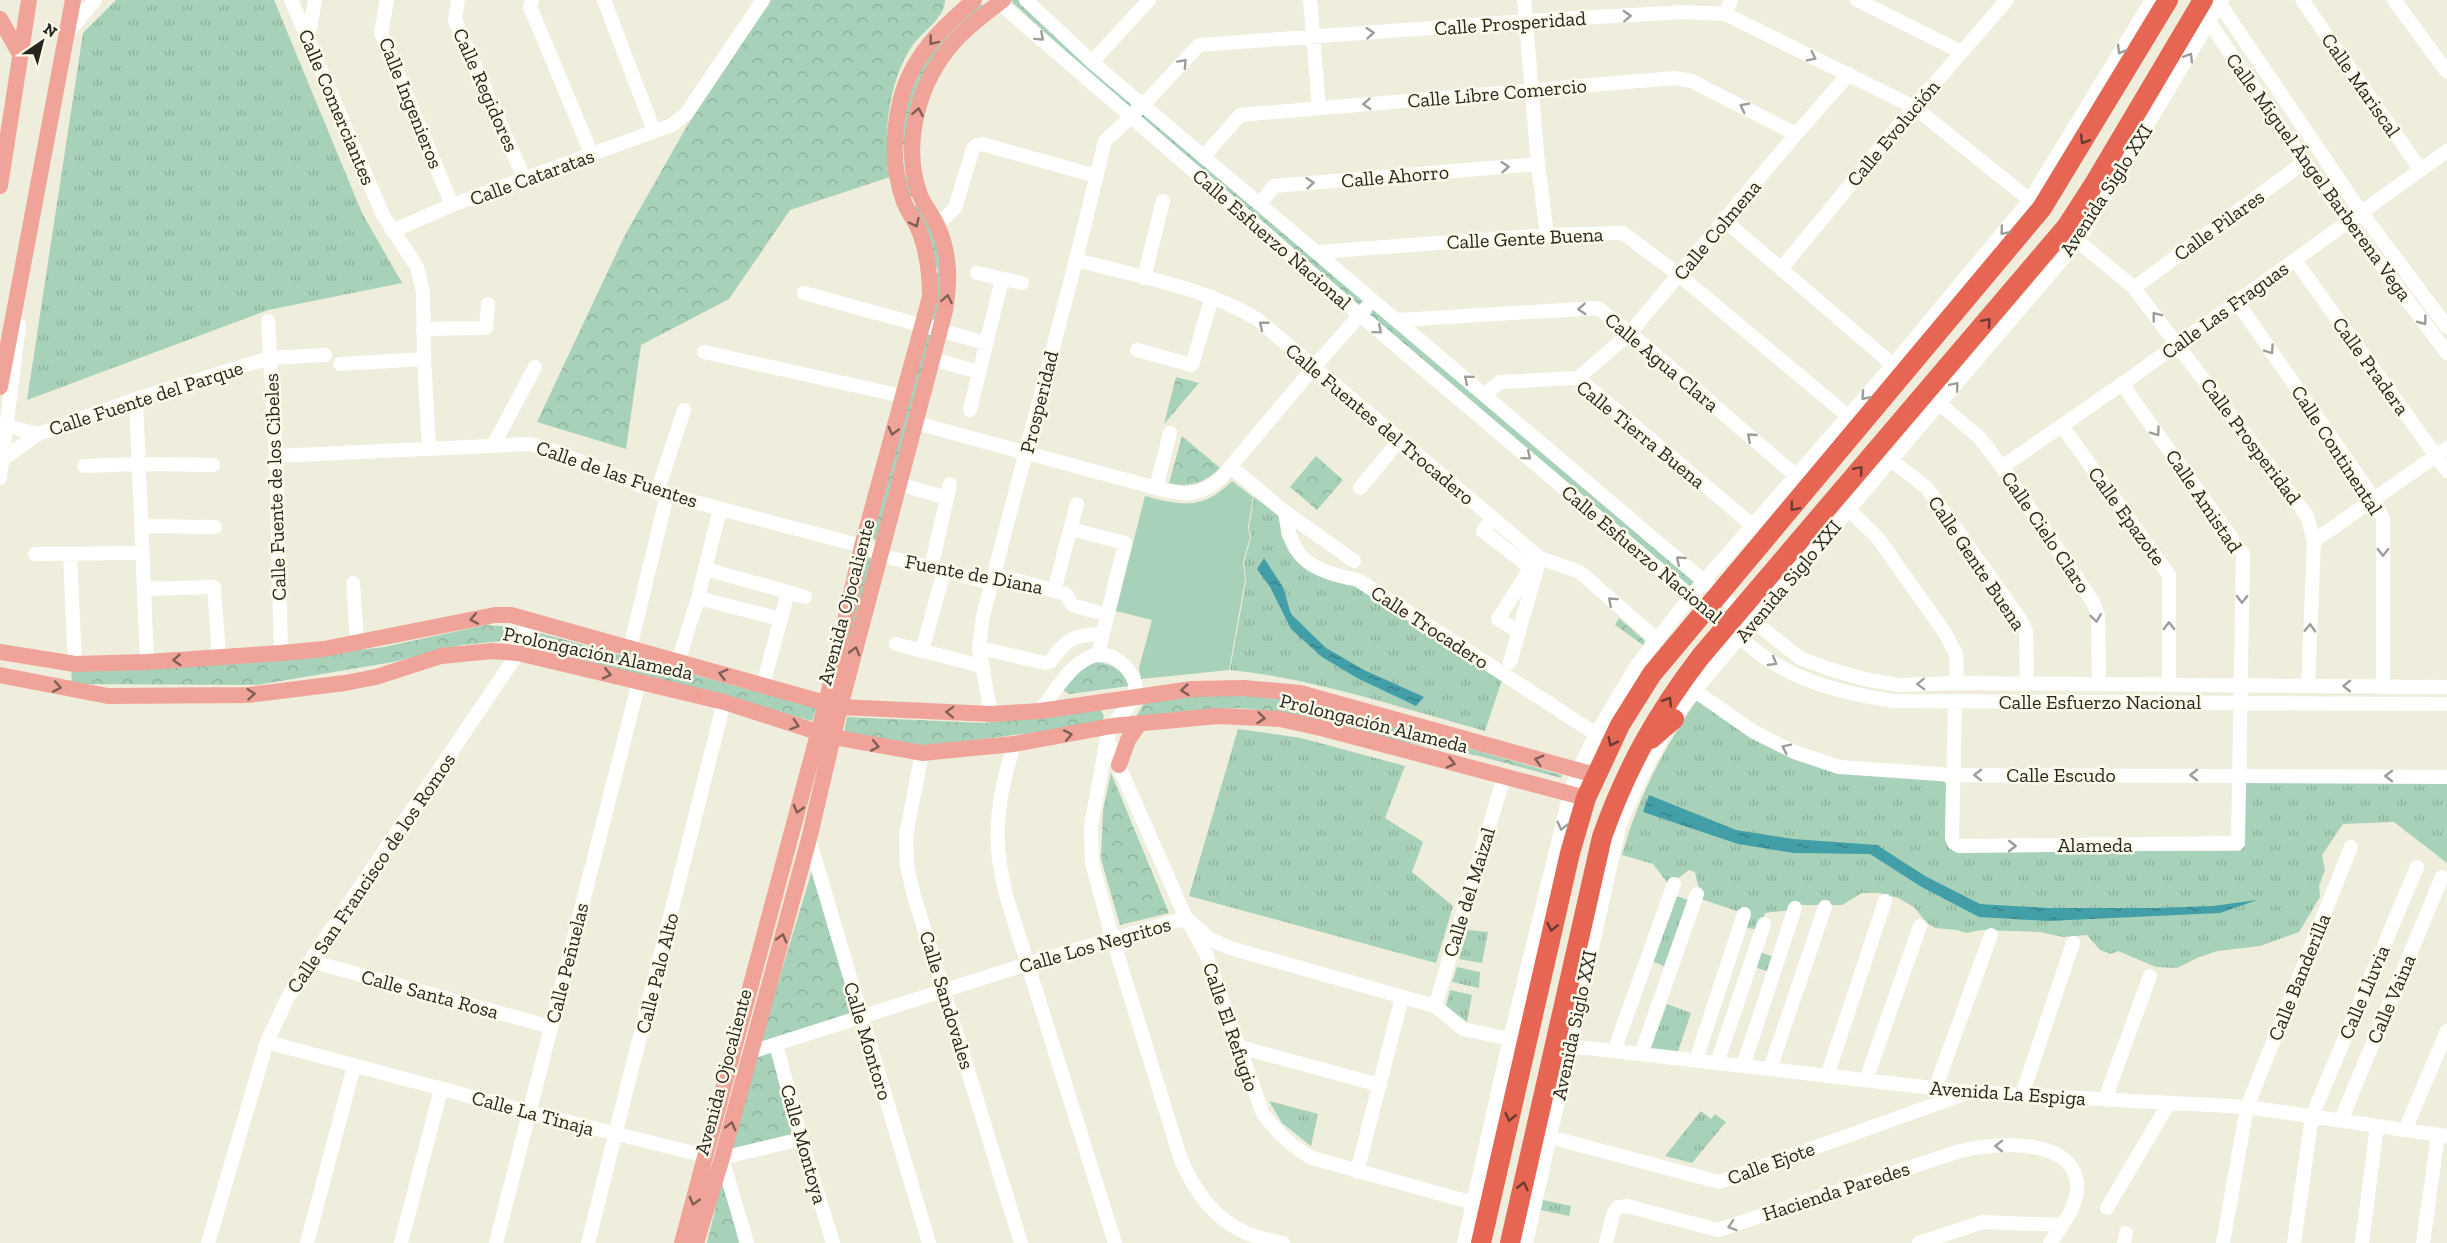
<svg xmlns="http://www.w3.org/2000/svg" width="2447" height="1243" viewBox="0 0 2447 1243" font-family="'Zilla Slab',serif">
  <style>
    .grass { fill: url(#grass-tufts) }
    .park { fill: url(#park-crowns) }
    .pitch { fill: #a7d1b8 }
    .water { fill: url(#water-ripples) }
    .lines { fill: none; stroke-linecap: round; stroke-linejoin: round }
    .minor { stroke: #fff; stroke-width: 14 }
    .major { stroke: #f0a398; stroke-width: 16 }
    .highway { stroke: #e66553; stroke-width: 20 }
    .oneway { stroke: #9d9d9a }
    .oneway2 { stroke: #815e55 }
    .oneway3 { stroke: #693b31 }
    .labels { text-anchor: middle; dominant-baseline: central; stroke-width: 5; stroke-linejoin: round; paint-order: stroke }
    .street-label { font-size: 20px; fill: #26251f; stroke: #fdfae9 }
  </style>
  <defs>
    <pattern id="grass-tufts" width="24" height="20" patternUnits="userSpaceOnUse" patternTransform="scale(1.5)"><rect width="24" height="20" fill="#a7d1b8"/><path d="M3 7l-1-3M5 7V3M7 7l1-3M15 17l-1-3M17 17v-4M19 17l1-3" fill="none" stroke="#90b39e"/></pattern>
    <pattern id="park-crowns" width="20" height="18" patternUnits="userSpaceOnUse" patternTransform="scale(1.5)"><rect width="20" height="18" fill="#a7d1b8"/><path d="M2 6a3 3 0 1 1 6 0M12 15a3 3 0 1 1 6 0" fill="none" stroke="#90b39e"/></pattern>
    <pattern id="water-ripples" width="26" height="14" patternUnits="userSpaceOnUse" patternTransform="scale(1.5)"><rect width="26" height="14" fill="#429fa7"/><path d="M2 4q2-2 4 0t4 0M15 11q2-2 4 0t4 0" fill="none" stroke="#378187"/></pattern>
  </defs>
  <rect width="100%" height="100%" fill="#efeddc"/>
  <!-- grass -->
  <path class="grass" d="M116 0H274L362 213 402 283 268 310 27 400 83 33Z
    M1254 497 1280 517 1281 535 1289 552 1307 567 1355 584 1502 680 1485 731C1401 708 1317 679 1230 670L1246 581 1244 563 1251 537 1249 527Z
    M1697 700 1798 758 1943 780 1946 784 1945 839 1951 847 1959 851H2240L2245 845V780L2447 782V863L2394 822 2343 824 2322 855 2325 870 2319 886 2320 897 2299 932 2260 946 2217 951 2197 958 2177 968 2156 967 2118 951 2111 954 2100 950 2087 935 2063 937 2040 932 1981 930 1966 933 1957 930 1935 928 1926 922 1914 907 1898 898 1880 893H1862L1842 905H1799L1790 910 1765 913 1760 930 1742 927 1743 913 1701 899 1695 872 1689 870 1680 877 1667 882 1653 864 1622 855C1638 798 1663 749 1697 700Z
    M1238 729 1301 738 1405 766 1385 818 1423 842 1412 872 1453 906 1436 963 1189 896Z
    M1676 896 1688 900 1664 966 1652 961Z
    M1468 930 1488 932 1482 963 1459 959Z
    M1757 951 1774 957 1769 972 1752 966Z
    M1457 967 1480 972 1479 988 1452 982Z
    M1450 990 1472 995 1467 1022 1446 1006Z
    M1667 1004 1691 1013 1678 1051 1651 1048Z
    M1269 1101 1318 1114 1311 1146 1282 1123Z
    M1701 1111 1711 1119 1715 1114 1726 1122 1692 1163 1665 1156Z
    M1543 1200 1571 1206 1569 1216 1541 1210Z"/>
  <!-- park -->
  <path class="park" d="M771 0H945C945 19 920 33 910 49 888 85 883 135 890 177L790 210 729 299 641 345 626 449 537 422 625 235 687 126Z
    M1012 0H1020L1132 104 1128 109 1011 1Z
    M980 4 986 7 924 78 915 196 907 197 902 131 908 98 928 55Z
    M1143 109 1366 299 1358 308 1136 117Z
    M920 204 936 241 944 271 936 320 931 319 938 271 914 206Z
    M1374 307 1696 579 1689 588 1367 316Z
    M928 331 934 333 878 541 871 538Z
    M1176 377 1199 383 1164 424Z
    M1182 436 1220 468C1204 483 1191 488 1169 483Z
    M1316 456 1343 480 1317 510 1290 487Z
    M867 554 875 556 833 696Z
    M1619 618 1645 641 1643 645 1615 625Z
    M486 625 512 627V640L462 645 393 662 257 685 72 684 71 667 277 660 384 647Z
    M536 632 817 708 812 721 531 647Z
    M1095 662C1111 663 1124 670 1129 686L1069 694 1063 690 1080 671Z
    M1239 694 1279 698 1324 707 1562 775 1561 778 1479 756 1399 741 1279 712 1239 708 1186 711 1136 717 1144 703 1190 696Z
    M1096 710H1101L1104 716 1102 722 1097 724 923 747 844 732 847 717 984 723Z
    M1111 773 1169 913 1120 925 1101 859 1103 810Z
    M814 864 856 1018 760 1042Z
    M772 1051 794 1135 730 1150 755 1056Z
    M723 1177 739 1243H707Z"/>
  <!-- pitch -->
  <path class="pitch" d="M1232 481 1253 497 1248 527 1250 537 1243 563 1245 580 1229 670 1141 679 1139 668 1152 620 1116 611 1145 496C1182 506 1203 510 1232 481Z"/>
  <!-- water -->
  <path class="water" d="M1264 558 1283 587 1291 614 1326 648 1364 670 1424 697 1416 706 1357 678 1322 657 1291 629 1270 587 1257 569Z
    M1649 795 1736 830 1793 839 1877 845 1925 876 1980 904 2049 908H2156L2213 906 2257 900 2220 913 2048 921 1979 917 1920 886 1870 854 1794 853 1738 844 1643 812Z"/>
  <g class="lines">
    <!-- minor -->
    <path class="minor" d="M291 0 383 215 417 267 423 292 424 359 429 449
      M387 0 381 33 452 205
      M458 0 455 20 525 180
      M532 0 530 7 592 155
      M604 0 654 131
      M996 0 1360 315 1707 610C1725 624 1742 640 1760 654 1800 683 1847 694 1894 701L2447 704
      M1026 0 1092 62 1720 595 1800 658 1829 669 1864 679 1899 685 1957 683 2447 687
      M1310 0 1319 107
      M1524 0 1538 164 1547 235
      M1857 0 1961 52
      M2217 0 2361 212 2447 327
      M2302 0 2420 169
      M2394 0 2447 72
      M1725 14 1731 0
      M2205 16 2304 162 2447 353
      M69 31 95 0
      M308 39 315 0
      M1092 62 1149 0
      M1204 156 1240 115 1675 78 1691 81 1796 134
      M1260 204 1274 186 1538 164
      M1724 220 1893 365
      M937 225 955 208 973 149 977 145 982 144 1096 176
      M392 231 452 205 672 125 686 114 763 0
      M2078 241 2134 288 2307 516 2314 541 2308 686
      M1318 252 1547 235 1623 233 1679 275 1848 416
      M1076 260C1137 276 1203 287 1257 319L1540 558 1580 572 1656 639
      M2295 260 2447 471
      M1781 269 1914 107 2007 0
      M977 273 1022 283
      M1144 278 1163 201
      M2134 288 2304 162
      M804 293 986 343
      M2237 302 2374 499 2383 519V687
      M1398 320 1598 308 1630 333 1795 475
      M268 321 276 456 281 653
      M423 329 486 328 488 304
      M1137 350 1192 365 1212 297
      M704 352 902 396
      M932 359 979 372
      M340 364 424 359
      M1578 378 1630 333 1796 134 1849 74
      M1485 394 1500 382 1578 378 1753 526
      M136 399 147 662
      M1940 404 1979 437 2002 467 2093 602 2098 615 2099 684
      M970 410 1002 279
      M916 423 1156 488C1184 495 1198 498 1221 478L1314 367 1366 308
      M7 426 38 434
      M2062 426 2169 575V685
      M494 444 535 367
      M276 456 529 444 551 450 657 492 862 546 880 555 984 581 1002 576 1066 594 1072 605 1097 612
      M3 459 38 434 136 399 269 358 325 355
      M1891 460 1927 488 2020 619 2026 631 2027 684
      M84 466 140 464 213 465
      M1231 467 1285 512 1354 561
      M2002 467 2122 384 2447 151
      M0 478 19 325
      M899 484 947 498
      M1156 488 1170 433
      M1360 488 1399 441
      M657 492 684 410
      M1844 505 1878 538 1945 633 1956 654 1957 683
      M1285 512C1291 561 1311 570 1358 580L1596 734
      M1492 518 1483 531 1536 572
      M142 526 215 527
      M1071 529 1125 543 1098 654
      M2314 541 2447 448
      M35 554 143 553
      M70 554 75 664
      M931 568 950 484
      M706 569 805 597
      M353 583 357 642
      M144 589 214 587 219 657
      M1054 591 1077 504
      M698 598 781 619
      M1519 632 1498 619 1530 569
      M896 644 981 666
      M630 648 667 495
      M979 648 1045 663 1050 662C1066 639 1073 635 1101 634
      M922 651 944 571
      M678 662 698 598 720 509
      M1510 662 1540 558
      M763 685 788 592
      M1695 691 1754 732 1794 752 1839 767 1953 775 2447 777
      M1955 701 1952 838 1954 843 1959 846 2238 843 2243 554 2122 384
      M1040 711C1059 686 1089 631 1125 666 1132 674 1138 685 1135 696 1131 707 1118 716 1112 726 1110 730 1109 735 1107 739L1186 918 1206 954 1263 1114C1278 1133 1291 1146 1312 1158L1473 1203
      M991 714 979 648 983 616 1076 260 1105 141 1143 105 1199 45 1526 21 1684 12 1725 14 1914 107 2030 200
      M1107 739 1091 826 1092 863 1113 940 1181 1160C1195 1191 1213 1218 1246 1233 1257 1238 1271 1240 1283 1243
      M1014 744C1004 777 996 811 998 846 998 861 1003 877 1005 892L1115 1243
      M922 753 906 835 907 866 914 896 1021 1243
      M809 839 929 1243
      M310 961 551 1027
      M1435 1006 1504 777
      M267 1042 529 1112 706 1156 722 1158 801 1139
      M776 1044 801 1139 833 1243
      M1569 1046 1968 1092 2247 1107 2447 1136
      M1240 1047 1380 1085
      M1614 1051 1674 884
      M751 1052 1027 964 1186 918 1210 939 1230 948 1435 1006 1463 1029 1510 1039
      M1641 1054 1697 894
      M1696 1060 1744 914
      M1717 1063 1764 924
      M1743 1066 1795 908
      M1770 1069 1825 907
      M1827 1076 1885 901
      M1866 1080 1920 926
      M1935 1089 1991 935
      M2022 1095 2073 943
      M2105 1099 2150 976
      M2341 1120 2442 877
      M2405 1130 2447 1031
      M1542 1135 1719 1182 1964 1094
      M722 1158 747 1243
      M1357 1172 1402 997
      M2107 1208 2169 1103
      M208 1243 267 1042 287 999 310 961 518 653 529 619
      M307 1243 354 1066
      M401 1243 441 1089
      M496 1243 639 682
      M588 1243 724 702
      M1464 1243 1510 1039 1570 794 1578 771 1596 734 1637 665 1691 596 1893 365 2030 200 2152 0
      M1526 1243 1619 827C1634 790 1651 754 1673 720 1693 691 1717 664 1740 637L2078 241 2222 0
      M1606 1243 1613 1214 1618 1207 1627 1206 1718 1230 1960 1151C1992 1144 2073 1135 2077 1184 2079 1205 2061 1227 2050 1243
      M1919 1243 1983 1222 2062 1225
      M2124 1243 2126 1233
      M2223 1243 2247 1107 2351 847
      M2294 1243 2312 1116 2417 867
      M2362 1243 2377 1126
      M2423 1243 2438 1135"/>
    <!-- major -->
    <path class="major" d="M0 19 20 54
      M0 186 29 0
      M0 387 73 0
      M0 652 75 664 147 662 281 653 324 649 495 615H511L840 707 991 714 1040 711 1192 689 1244 688 1300 693 1595 775
      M0 675 108 696 248 695 345 683 376 677 441 656 492 651 518 653 724 702 833 737 922 753 1014 744 1112 726 1218 716 1280 719 1321 728 1586 798
      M1119 765 1128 740 1139 724
      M682 1243 826 704 862 546 930 297C930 272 927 248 917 226 913 218 907 210 904 202 888 159 893 98 918 60 933 36 954 18 974 0
      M696 1243 722 1158 809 839 840 707 945 311C950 281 950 255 938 227 933 215 924 206 920 195 901 144 919 81 954 42 968 26 986 13 1003 0"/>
    <!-- highway -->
    <path class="highway" d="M1651 739 1674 719
      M1481 1243 1570 853 1586 798 1620 725 1652 674 2042 208 2168 0
      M1510 1243 1602 837C1626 769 1657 713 1701 656L2067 226 2094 184 2203 0"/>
  </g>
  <!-- one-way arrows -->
  <defs><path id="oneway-chevron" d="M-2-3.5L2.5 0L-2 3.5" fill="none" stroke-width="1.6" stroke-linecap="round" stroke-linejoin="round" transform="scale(1.5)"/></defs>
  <g class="oneway">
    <use href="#oneway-chevron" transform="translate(1627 16) rotate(-3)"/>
    <use href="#oneway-chevron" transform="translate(1370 33) rotate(-4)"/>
    <use href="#oneway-chevron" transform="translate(1040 37) rotate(42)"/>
    <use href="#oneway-chevron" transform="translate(2121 50) rotate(121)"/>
    <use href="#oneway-chevron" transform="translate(1812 57) rotate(26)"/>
    <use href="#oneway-chevron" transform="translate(2189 57) rotate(-59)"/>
    <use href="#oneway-chevron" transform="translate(1183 63) rotate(-47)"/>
    <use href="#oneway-chevron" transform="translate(1367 104) rotate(176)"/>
    <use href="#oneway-chevron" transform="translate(1744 107) rotate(-153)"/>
    <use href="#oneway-chevron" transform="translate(1505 167) rotate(-5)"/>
    <use href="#oneway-chevron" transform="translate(1310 183) rotate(-5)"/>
    <use href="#oneway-chevron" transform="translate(2004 231) rotate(130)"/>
    <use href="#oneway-chevron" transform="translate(1582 309) rotate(177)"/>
    <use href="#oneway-chevron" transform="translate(2156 316) rotate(-128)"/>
    <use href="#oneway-chevron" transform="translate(2423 321) rotate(53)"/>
    <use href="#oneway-chevron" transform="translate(1263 325) rotate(-141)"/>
    <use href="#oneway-chevron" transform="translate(1378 330) rotate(40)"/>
    <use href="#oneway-chevron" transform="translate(2270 350) rotate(55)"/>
    <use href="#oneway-chevron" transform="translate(1468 379) rotate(-140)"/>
    <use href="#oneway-chevron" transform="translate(1955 386) rotate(-50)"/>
    <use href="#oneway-chevron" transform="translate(1865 396) rotate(132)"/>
    <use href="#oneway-chevron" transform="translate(2156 432) rotate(55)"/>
    <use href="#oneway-chevron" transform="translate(1751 437) rotate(-139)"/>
    <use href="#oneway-chevron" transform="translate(1527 456) rotate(40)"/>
    <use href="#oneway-chevron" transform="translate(2383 552) rotate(90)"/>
    <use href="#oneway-chevron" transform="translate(1680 560) rotate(-139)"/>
    <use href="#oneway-chevron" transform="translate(2242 599) rotate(91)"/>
    <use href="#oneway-chevron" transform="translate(1612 601) rotate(-138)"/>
    <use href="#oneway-chevron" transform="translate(2096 618) rotate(82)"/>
    <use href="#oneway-chevron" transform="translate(2169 626) rotate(-90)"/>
    <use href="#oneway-chevron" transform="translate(2310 628) rotate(-88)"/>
    <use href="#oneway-chevron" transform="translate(1773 662) rotate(31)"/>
    <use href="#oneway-chevron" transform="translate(1921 684) rotate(178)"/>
    <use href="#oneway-chevron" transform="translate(2347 686) rotate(-179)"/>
    <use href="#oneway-chevron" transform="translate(1786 748) rotate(-154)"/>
    <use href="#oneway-chevron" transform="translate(1978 775) rotate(-180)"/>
    <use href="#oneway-chevron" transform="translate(2194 775) rotate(-180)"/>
    <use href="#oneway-chevron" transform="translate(2389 776) rotate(-180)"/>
    <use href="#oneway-chevron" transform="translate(1562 826) rotate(104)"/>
    <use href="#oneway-chevron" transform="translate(2012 846)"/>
    <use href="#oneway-chevron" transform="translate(1999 1146) rotate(-179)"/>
    <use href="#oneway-chevron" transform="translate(1732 1226) rotate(162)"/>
  </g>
  <g class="oneway2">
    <use href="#oneway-chevron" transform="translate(933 41) rotate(128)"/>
    <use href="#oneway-chevron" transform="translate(918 112) rotate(-79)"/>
    <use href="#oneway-chevron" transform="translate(915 223) rotate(65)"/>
    <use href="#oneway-chevron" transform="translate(947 299) rotate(-79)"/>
    <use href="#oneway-chevron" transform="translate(893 431) rotate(105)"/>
    <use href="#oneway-chevron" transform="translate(474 619) rotate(169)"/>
    <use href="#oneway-chevron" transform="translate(855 651) rotate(-75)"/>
    <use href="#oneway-chevron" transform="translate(177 660) rotate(176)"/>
    <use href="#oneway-chevron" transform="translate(607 674) rotate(13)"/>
    <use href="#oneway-chevron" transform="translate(723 674) rotate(-165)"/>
    <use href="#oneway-chevron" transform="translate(57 687) rotate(11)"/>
    <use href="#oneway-chevron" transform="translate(1185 690) rotate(174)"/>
    <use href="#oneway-chevron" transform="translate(251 694) rotate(-5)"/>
    <use href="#oneway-chevron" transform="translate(950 712) rotate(-178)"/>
    <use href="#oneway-chevron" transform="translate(1261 718) rotate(6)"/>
    <use href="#oneway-chevron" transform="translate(795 725) rotate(18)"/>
    <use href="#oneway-chevron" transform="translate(1068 735) rotate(-11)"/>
    <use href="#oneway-chevron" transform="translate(875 746) rotate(11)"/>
    <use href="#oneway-chevron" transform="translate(1539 760) rotate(-164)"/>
    <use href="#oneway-chevron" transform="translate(1451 763) rotate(15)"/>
    <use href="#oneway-chevron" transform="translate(798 809) rotate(105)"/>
    <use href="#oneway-chevron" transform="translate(782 938) rotate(-75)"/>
    <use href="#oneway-chevron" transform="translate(731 1126) rotate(-75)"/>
    <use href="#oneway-chevron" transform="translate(694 1201) rotate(105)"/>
  </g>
  <g class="oneway3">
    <use href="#oneway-chevron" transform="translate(2084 140) rotate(121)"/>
    <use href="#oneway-chevron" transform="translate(1987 322) rotate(-49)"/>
    <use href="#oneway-chevron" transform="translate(1859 470) rotate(-49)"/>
    <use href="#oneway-chevron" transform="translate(1794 507) rotate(130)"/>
    <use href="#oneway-chevron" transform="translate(1668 701) rotate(-59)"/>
    <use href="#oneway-chevron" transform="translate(1612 742) rotate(117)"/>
    <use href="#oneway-chevron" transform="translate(1552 927) rotate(103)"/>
    <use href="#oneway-chevron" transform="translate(1510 1117) rotate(103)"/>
    <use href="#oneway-chevron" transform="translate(1523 1186) rotate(-77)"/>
  </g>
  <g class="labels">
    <!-- street labels -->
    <g class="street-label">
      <text transform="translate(1510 23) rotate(-4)">Calle Prosperidad</text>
      <text transform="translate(2361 85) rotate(55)">Calle Mariscal</text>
      <text transform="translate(486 90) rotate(66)">Calle Regidores</text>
      <text transform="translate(1497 93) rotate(-5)">Calle Libre Comercio</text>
      <text transform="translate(411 103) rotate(68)">Calle Ingenieros</text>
      <text transform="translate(337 107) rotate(67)">Calle Comerciantes</text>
      <text transform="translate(1893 133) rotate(-50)">Calle Evolución</text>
      <text transform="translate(1395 176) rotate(-5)">Calle Ahorro</text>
      <text transform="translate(532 177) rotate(-20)">Calle Cataratas</text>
      <text transform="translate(2319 177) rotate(54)">Calle Miguel Ángel Barberena Vega</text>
      <text transform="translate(2106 190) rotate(-57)">Avenida Siglo XXI</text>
      <text transform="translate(2219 225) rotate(-36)">Calle Pilares</text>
      <text transform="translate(1717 230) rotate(-50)">Calle Colmena</text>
      <text transform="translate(1525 238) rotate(-3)">Calle Gente Buena</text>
      <text transform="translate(1272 239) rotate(41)">Calle Esfuerzo Nacional</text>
      <text transform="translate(2225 310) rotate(-36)">Calle Las Fraguas</text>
      <text transform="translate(1662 362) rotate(40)">Calle Agua Clara</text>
      <text transform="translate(2371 366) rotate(54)">Calle Pradera</text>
      <text transform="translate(146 398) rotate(-18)">Calle Fuente del Parque</text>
      <text transform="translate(1039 402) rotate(-76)">Prosperidad</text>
      <text transform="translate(1380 424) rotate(40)">Calle Fuentes del Trocadero</text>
      <text transform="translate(1641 434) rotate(39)">Calle Tierra Buena</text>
      <text transform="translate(2251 441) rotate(53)">Calle Prosperidad</text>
      <text transform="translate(2337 450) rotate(57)">Calle Continental</text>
      <text transform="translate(617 474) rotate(19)">Calle de las Fuentes</text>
      <text transform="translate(275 487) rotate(-92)">Calle Fuente de los Cibeles</text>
      <text transform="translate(2204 501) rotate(56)">Calle Amistad</text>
      <text transform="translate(2127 516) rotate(54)">Calle Epazote</text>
      <text transform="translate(2046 532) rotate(56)">Calle Cielo Claro</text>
      <text transform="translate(1642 554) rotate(40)">Calle Esfuerzo Nacional</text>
      <text transform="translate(1977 563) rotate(56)">Calle Gente Buena</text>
      <text transform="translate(974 574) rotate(11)">Fuente de Diana</text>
      <text transform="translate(1788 581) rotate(-50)">Avenida Siglo XXI</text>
      <text transform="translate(846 602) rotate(-75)">Avenida Ojocaliente</text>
      <text transform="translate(1430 627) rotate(33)">Calle Trocadero</text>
      <text transform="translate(598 653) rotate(12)">Prolongación Alameda</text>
      <text x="2100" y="702">Calle Esfuerzo Nacional</text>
      <text transform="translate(1374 723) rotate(14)">Prolongación Alameda</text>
      <text x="2061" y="775">Calle Escudo</text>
      <text x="2095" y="845">Alameda</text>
      <text transform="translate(371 873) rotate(-56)">Calle San Francisco de los Romos</text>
      <text transform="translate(1469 892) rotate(-73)">Calle del Maizal</text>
      <text transform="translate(1095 945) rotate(-16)">Calle Los Negritos</text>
      <text transform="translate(567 963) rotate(-76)">Calle Peñuelas</text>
      <text transform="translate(657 973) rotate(-76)">Calle Palo Alto</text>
      <text transform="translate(2299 977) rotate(-68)">Calle Banderilla</text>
      <text transform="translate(2364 992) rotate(-67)">Calle Lluvia</text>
      <text transform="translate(430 994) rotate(15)">Calle Santa Rosa</text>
      <text transform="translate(2391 999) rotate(-67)">Calle Vaina</text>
      <text transform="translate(947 1000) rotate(73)">Calle Sandovales</text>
      <text transform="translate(1574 1025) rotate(-78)">Avenida Siglo XXI</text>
      <text transform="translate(1231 1027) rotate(71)">Calle El Refugio</text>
      <text transform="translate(868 1041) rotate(73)">Calle Montoro</text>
      <text transform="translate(723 1072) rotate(-75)">Avenida Ojocaliente</text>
      <text transform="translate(2008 1093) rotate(4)">Avenida La Espiga</text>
      <text transform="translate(533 1113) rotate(15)">Calle La Tinaja</text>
      <text transform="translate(804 1144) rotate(74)">Calle Montoya</text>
      <text transform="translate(1771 1163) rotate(-20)">Calle Ejote</text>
      <text transform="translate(1836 1191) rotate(-18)">Hacienda Paredes</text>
    </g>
  </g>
  <!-- north arrow -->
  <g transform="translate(42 42) rotate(35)" stroke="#fdfae9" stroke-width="4.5" paint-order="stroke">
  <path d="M0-4.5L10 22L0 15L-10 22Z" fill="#26251f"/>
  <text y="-9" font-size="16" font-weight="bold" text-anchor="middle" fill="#26251f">N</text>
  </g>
</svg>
